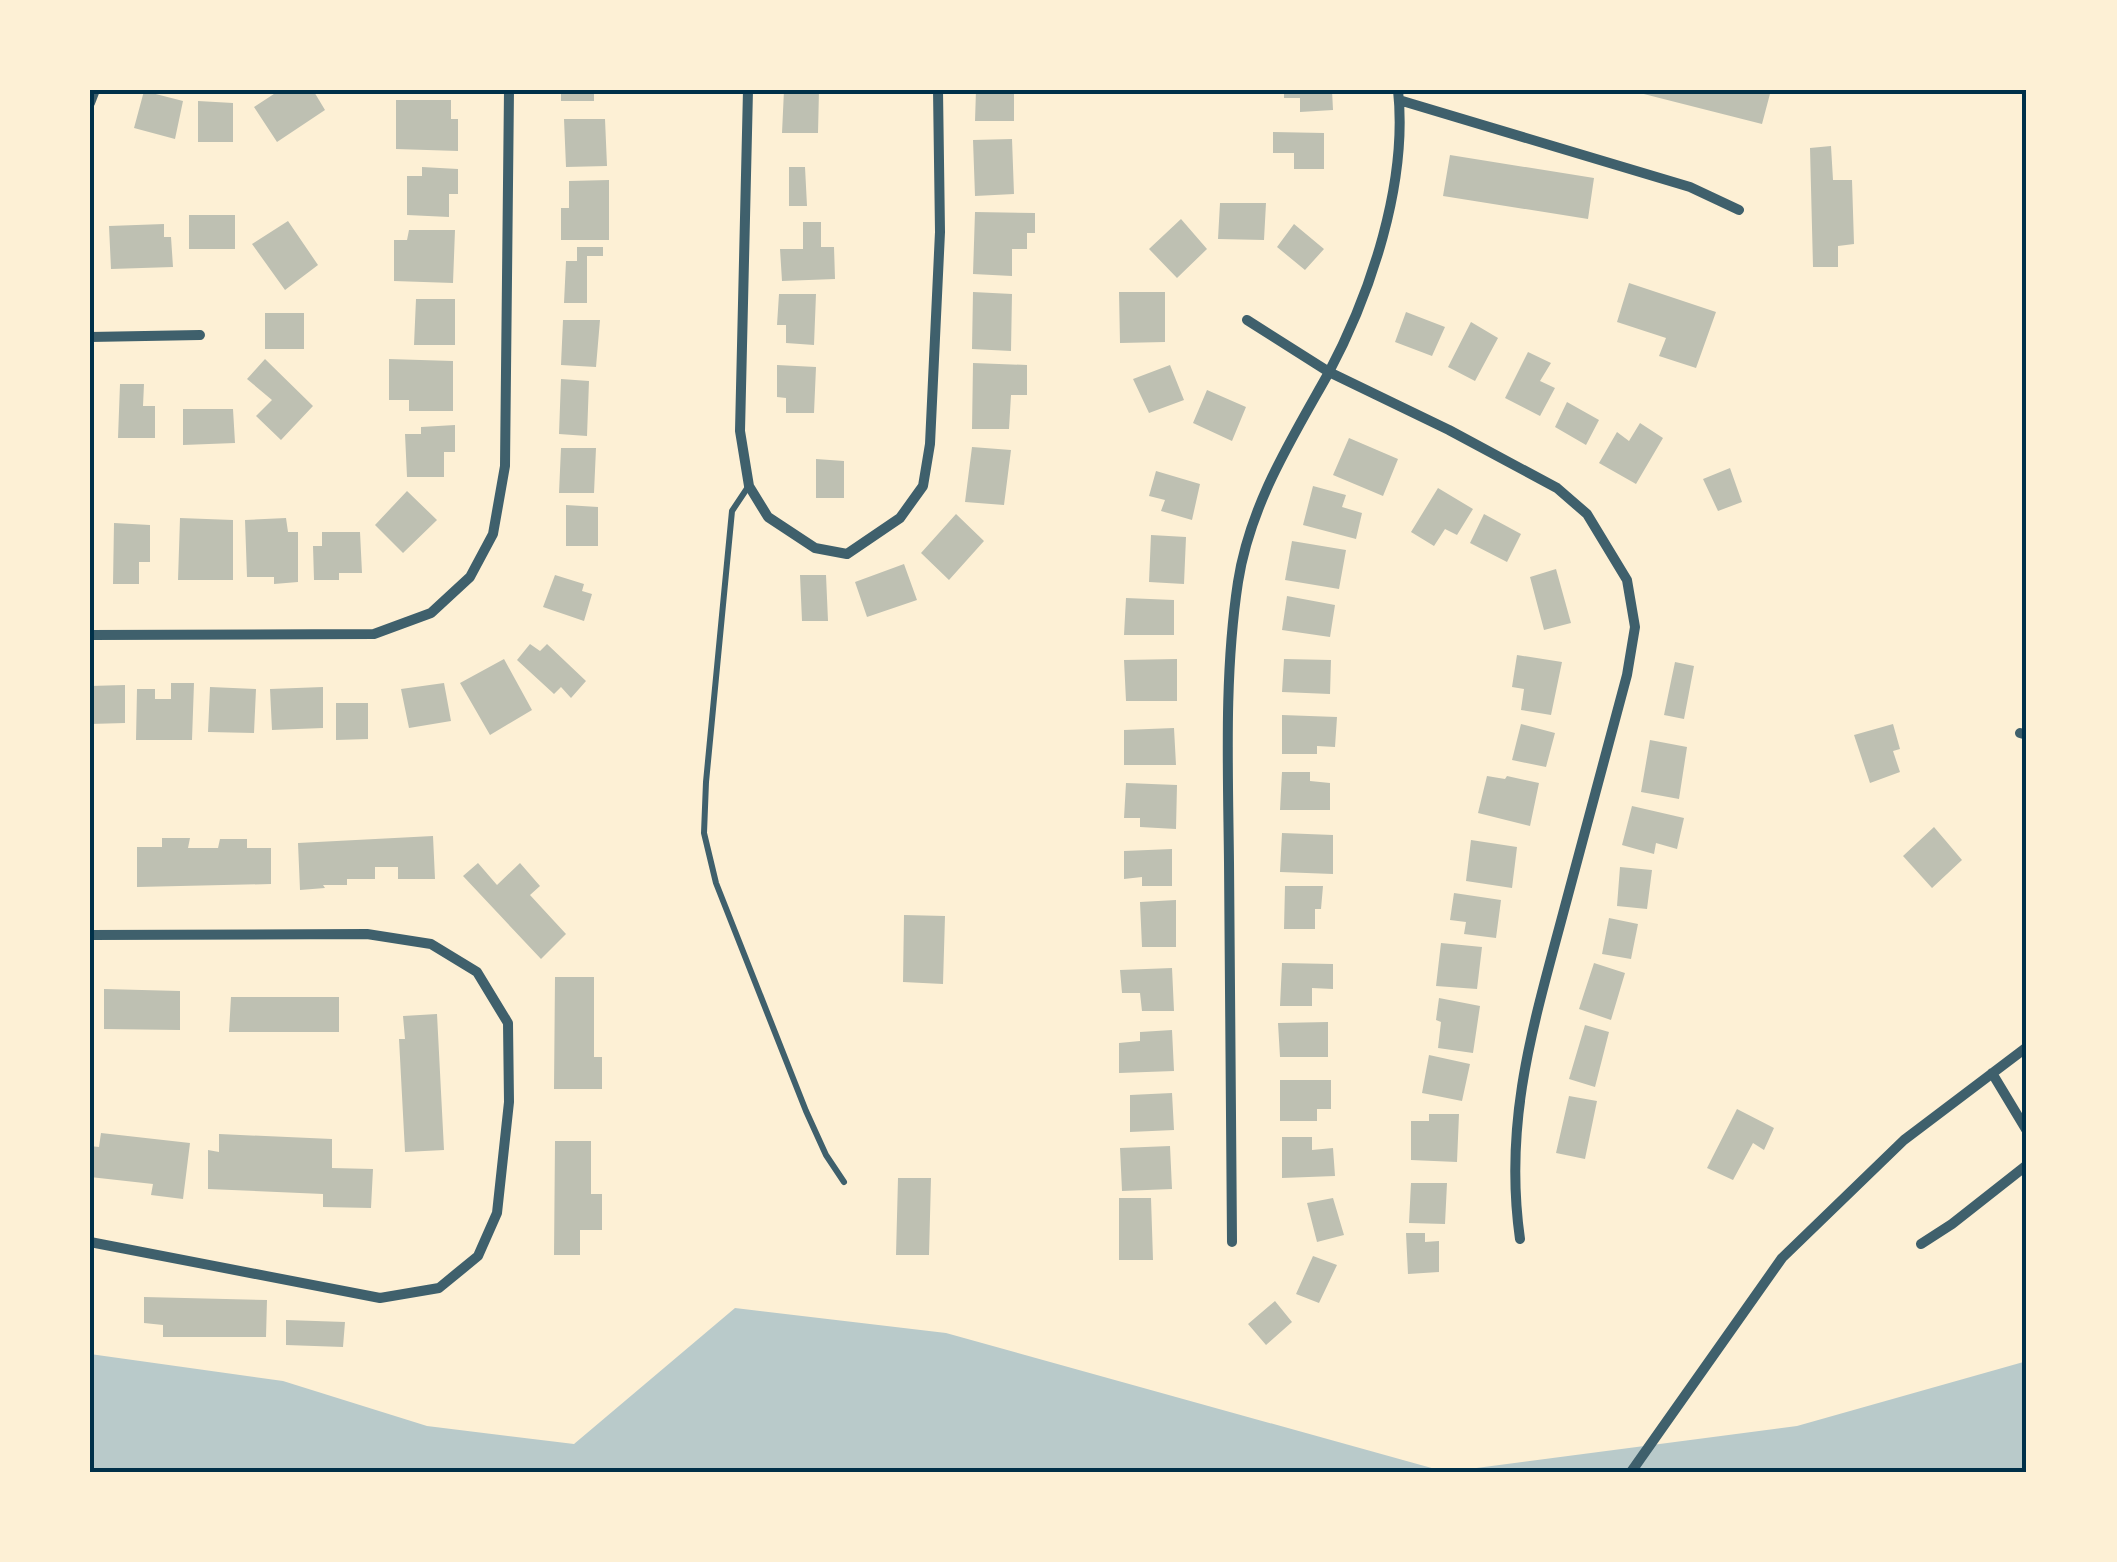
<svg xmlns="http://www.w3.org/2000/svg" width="2117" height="1562" viewBox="0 0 2117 1562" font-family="Merriweather,serif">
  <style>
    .green { fill: #b9caca }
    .building { fill: #bec0b2 }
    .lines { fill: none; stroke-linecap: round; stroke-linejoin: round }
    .service { stroke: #3f606c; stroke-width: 6 }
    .minor { stroke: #3f606c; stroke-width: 10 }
    .neatline { fill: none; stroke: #003049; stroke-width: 4 }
  </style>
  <rect width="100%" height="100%" fill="#fdf0d5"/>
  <!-- green -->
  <path class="green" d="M735 1308 946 1333 1446 1472 1797 1426 2027 1361V1472H90V1354L283 1381 427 1426 574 1444Z"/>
  <!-- building -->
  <path class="building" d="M280 90H313L325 110 277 142 254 107Z
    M561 90H594V101H561Z
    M784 90H819L818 133H782Z
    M976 90H1030V94H1014V121H975Z
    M1284 90H1332L1333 110 1300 112V98H1284Z
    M1628 90H1771L1762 124Z
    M144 91 183 101 175 139 134 128Z
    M396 100H451V119H458V151L396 149Z
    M198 101 233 103V142H198Z
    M564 119H605L607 166 566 167Z
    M1273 132 1324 133V169H1294V153H1273Z
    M1012 139 1014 194 975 196 973 140Z
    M1831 146 1833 180H1852L1854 244 1838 246V267H1813L1810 148Z
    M1450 155 1594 178 1588 219 1443 196Z
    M422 167 458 169V194H449V217L407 215V176H422Z
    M789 167H805L807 206H789Z
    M609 180V240H561V208H569V181Z
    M1220 203H1266L1264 240 1218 239Z
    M975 212 1035 213V233H1027V249H1012V276L973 274Z
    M189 215H235V249H189Z
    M1181 219 1207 249 1177 278 1149 249Z
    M288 221 318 265 285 290 252 244Z
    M803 222H821V247H834L835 279 782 281 780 249H803Z
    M164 224V237H171L173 267 111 269 109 226Z
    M1294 224 1324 249 1305 270 1277 247Z
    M409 230H455L453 283 394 281V240H407Z
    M577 247H603V256H587V303H564L566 261H577Z
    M1629 283 1716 312 1696 368 1659 356 1666 338 1617 322Z
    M973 292 1012 294 1011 351 972 349Z
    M1119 292H1165V342L1120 343Z
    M779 294H816L814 345 786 343V325H777Z
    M416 299H455V345H414Z
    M1406 312 1445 327 1432 356 1395 342Z
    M265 313H304V349H265Z
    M563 320H600L596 367 561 365Z
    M1471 322 1498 338 1475 381 1448 367Z
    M1528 352 1551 363 1540 381 1555 388 1540 416 1505 398Z
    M265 359 313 406 281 440 256 416 272 400 247 379Z
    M389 359 453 361V411H409V400H389Z
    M973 363 1027 365V395H1011L1009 429H972Z
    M777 365 816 367 814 413H786V398L777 397Z
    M1170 365 1184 400 1149 413 1133 379Z
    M561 379 589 381 587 436 559 434Z
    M120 384H144L143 406H155V438H118Z
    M1207 390 1246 407 1232 441 1193 423Z
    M1567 402 1599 420 1586 445 1555 427Z
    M183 409H233L235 443 183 445Z
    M1640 423 1663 438 1636 484 1599 463 1617 432 1629 441Z
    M455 425V452H444V477H407L405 434H421V427Z
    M1349 438 1398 459 1383 496 1333 475Z
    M972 447 1011 450 1004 505 965 502Z
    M561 448H596L594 493H559Z
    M816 459 844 461V498H816Z
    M1730 468 1742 502 1718 511 1703 479Z
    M1156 471 1200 484 1192 520 1161 511 1165 500 1149 496Z
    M1313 486 1346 495 1342 507 1362 513 1356 539 1303 525Z
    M1438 488 1473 509 1457 535 1445 529 1434 546 1411 532Z
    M407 491 437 520 403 553 375 525Z
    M566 505 598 507V546H566Z
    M956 514 984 541 949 580 921 553Z
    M1484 514 1521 534 1507 562 1470 543Z
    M180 518 233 520V580H178Z
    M286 518 288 532H298V582L274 584V577H247L245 520Z
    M114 523 150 525V562H139V584H113Z
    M322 532H360L362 573H339V580H314L313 546H322Z
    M1151 535 1186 537 1184 584 1149 582Z
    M1292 541 1346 550 1339 589 1285 580Z
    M904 564 917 600 867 617 855 582Z
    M1556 569 1571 623 1544 630 1530 577Z
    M555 575 584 584 582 591 592 594 584 621 543 607Z
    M800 575H826L828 621H802Z
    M1287 596 1335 605 1330 637 1282 630Z
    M1126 598 1174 600V635H1124Z
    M530 644 540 651 547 644 586 681 571 698 561 687 554 694 517 660Z
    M1517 655 1562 662 1551 715 1521 710 1524 689 1512 687Z
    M504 659 532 710 490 735 460 683Z
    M1177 659V701H1126L1124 660Z
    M1284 659 1331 660 1330 694 1282 692Z
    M1675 662 1694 666 1684 719 1664 715Z
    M171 683H194L192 740H136L137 689H155V699H171Z
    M444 683 451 721 409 728 401 689Z
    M125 685V723L90 724V686Z
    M210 687 256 689 254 733 208 732Z
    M323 687V728L272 730 270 689Z
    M336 703H368V739L336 740Z
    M1282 715 1337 717 1335 747 1317 746V754H1282Z
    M1521 724 1555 733 1546 767 1512 760Z
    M1893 724 1900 749 1893 751 1900 772 1870 783 1854 735Z
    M1174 728 1176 765H1124V730Z
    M1650 740 1687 747 1679 799 1641 792Z
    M1282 772H1310V781L1330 783V810H1280Z
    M1487 776 1505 779 1507 776 1539 783 1530 826 1478 813Z
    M1126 783 1177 785 1176 829 1140 827V818H1124Z
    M1632 806 1684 818 1677 849 1656 843 1654 854 1622 845Z
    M1934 827 1962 860 1932 888 1903 856Z
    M1282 833 1333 835V874L1280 872Z
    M433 836 435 879H398V867H375V879H347V885H323L325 888 300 890 298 843Z
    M162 838H190L188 848H218L220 839H247V848H271V884L137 887V847H162Z
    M1471 840 1517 847 1512 888 1466 881Z
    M1172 849V886H1142V877L1124 879V851Z
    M478 863 497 885 520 863 540 886 530 895 566 934 541 959 463 876Z
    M1620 867 1652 870 1647 909 1617 906Z
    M1285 886H1323L1321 909H1315V929H1284Z
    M1454 893 1501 900 1496 938 1464 934 1466 922 1450 920Z
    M1176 900V947H1142L1140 902Z
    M904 915 945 916 943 984 903 982Z
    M1609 918 1638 924 1631 959 1602 954Z
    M1441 943 1482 947 1477 989 1436 986Z
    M1282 963 1333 964V989L1312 988V1006H1280Z
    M1594 963 1625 973 1611 1020 1579 1009Z
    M1172 968 1174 1011H1142L1140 993H1122L1120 970Z
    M555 977H594V1057H602V1089H554Z
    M104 989 180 991V1030L104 1029Z
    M231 997H339V1032H229Z
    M1439 998 1480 1006 1473 1053 1438 1048 1441 1022 1436 1020Z
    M437 1014 444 1150 405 1152 399 1039H405L403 1016Z
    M1328 1022V1057H1280L1278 1023Z
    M1585 1025 1609 1032 1595 1087 1569 1079Z
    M1172 1030 1174 1071 1119 1073V1043L1140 1041V1032Z
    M1429 1055 1470 1064 1462 1101 1422 1093Z
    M1280 1080H1331V1109H1317V1121H1280Z
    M1172 1093 1174 1130 1130 1132V1095Z
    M1569 1096 1597 1101 1585 1159 1556 1153Z
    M1737 1109 1774 1128 1764 1150 1753 1143 1733 1180 1707 1168Z
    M1429 1114H1459L1457 1162 1411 1160V1121H1429Z
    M101 1133 190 1143 183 1199 151 1195 153 1184 90 1177V1146L99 1147Z
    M219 1134 332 1139V1168L373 1169 371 1208 323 1207V1194L208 1189V1150L219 1152Z
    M1282 1137H1312V1150L1333 1148 1335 1176 1282 1178Z
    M555 1141H591V1194H602V1230H580V1255H554Z
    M1170 1146 1172 1189 1122 1191 1120 1148Z
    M898 1178H931L929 1255H896Z
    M1411 1183H1447L1445 1224 1409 1223Z
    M1119 1198H1151L1153 1260H1119Z
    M1333 1198 1344 1235 1317 1242 1307 1203Z
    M1406 1233H1425V1242L1439 1241V1272L1408 1274Z
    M1313 1256 1337 1265 1319 1303 1296 1294Z
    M144 1297 267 1300 266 1337H163V1325L144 1323Z
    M1275 1301 1292 1322 1266 1345 1248 1324Z
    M286 1320 345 1322 343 1347 286 1345Z"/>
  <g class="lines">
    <!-- service -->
    <path class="service" d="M748 487 732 511 706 782 704 833 716 883 806 1111 826 1155 844 1182"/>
    <!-- minor -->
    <path class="minor" d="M748 90 740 431 749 486 768 517 815 548 847 554 900 518 923 486 930 444 940 232 938 90
      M1399 100 1690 187 1739 210
      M90 103 95 90
      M1247 320 1329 372 1449 430 1557 488 1587 514 1627 580 1635 627 1627 675C1606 753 1585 832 1564 910 1534 1023 1503 1120 1520 1239
      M90 337 200 335
      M90 635 374 634 431 613 470 577 493 534 505 466 509 90
      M2020 733 2027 735
      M90 935 367 934 431 944 477 972 508 1023 509 1102 497 1213 478 1256 439 1288 380 1298 90 1242
      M1992 1073 2027 1131
      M1232 1242C1231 1115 1230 989 1229 862 1228 769 1224 674 1238 582 1250 505 1291 440 1328 374 1371 293 1408 183 1398 90
      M1921 1244 1952 1224 2027 1165
      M1631 1472 1782 1258 1904 1140 2027 1047"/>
  </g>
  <!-- border -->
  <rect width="2117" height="1562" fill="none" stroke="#fdf0d5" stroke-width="185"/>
  <rect x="92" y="92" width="1932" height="1378" class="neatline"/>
</svg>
